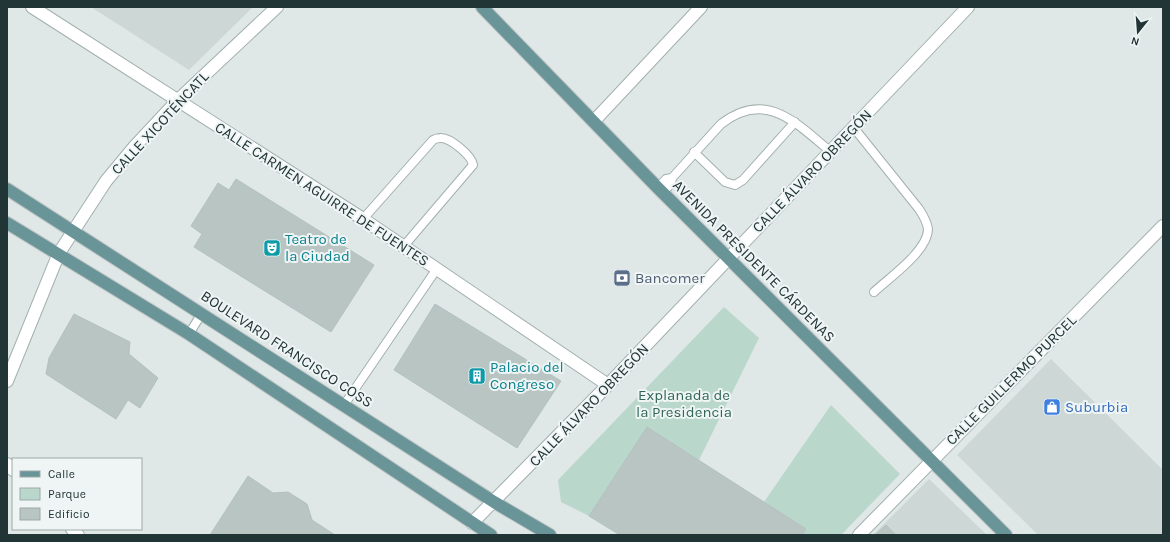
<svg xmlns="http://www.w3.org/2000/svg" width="1170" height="542" viewBox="0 0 1170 542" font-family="Karla,sans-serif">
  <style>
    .built { fill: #cdd8d6 }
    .green { fill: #bad7cb }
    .building { fill: #b8c5c3; stroke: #b2c1bf }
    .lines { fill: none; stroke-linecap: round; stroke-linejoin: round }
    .lane-casing { stroke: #a3afae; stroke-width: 10 }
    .street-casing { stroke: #a3afae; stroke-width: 14 }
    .primary-casing { stroke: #bdc2c3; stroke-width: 14 }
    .lane { stroke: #fff; stroke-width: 8 }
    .street { stroke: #fff; stroke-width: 12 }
    .primary { stroke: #699598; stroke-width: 12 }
    .labels { text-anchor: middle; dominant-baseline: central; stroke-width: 4; stroke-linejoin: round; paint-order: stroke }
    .street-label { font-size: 15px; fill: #223536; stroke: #eff5f4 }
    .culture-label { font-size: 15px; fill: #0d838f; stroke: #eff5f4; text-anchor: start }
    .service-label { font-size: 15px; fill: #4e5e75; stroke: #eff5f4; text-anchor: start }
    .park-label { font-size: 15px; fill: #326757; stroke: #eff5f4 }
    .shop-label { font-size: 15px; fill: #366cbe; stroke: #eff5f4; text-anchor: start }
  </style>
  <rect width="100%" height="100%" fill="#dfe8e7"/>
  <!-- built -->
  <path class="built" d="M91 7H253L189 70Z
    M1051 359 1163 470V535H1038L957 455Z
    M929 479 987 535H873Z"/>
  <!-- green -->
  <path class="green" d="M724 307 759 338 699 460 647 427 589 516 561 502 558 480Z
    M831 405 900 474 841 535H802L806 529 764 502Z"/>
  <!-- building -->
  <path class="building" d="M236 179 374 265 331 332 194 247 202 234 191 226 218 183 229 190Z
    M435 304 561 381 517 448 394 370Z
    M74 314 130 342 129 354 158 378 140 408 128 400 116 419 46 374 49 358Z
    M647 427 806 529 802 535H620L589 516Z
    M248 476 273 493 288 492 307 504 312 520 335 535H210Z
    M886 525 896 535H875Z"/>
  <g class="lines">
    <defs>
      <path id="lane" d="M854 128 919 209C923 215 927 222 928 229 928 251 889 278 874 292
        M694 152 725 182 735 185 743 180 795 122
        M658 188 666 179 672 178
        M663 192 671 184 672 178 721 124C766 89 796 123 831 152
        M363 219 433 140C435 139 437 138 440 138 450 137 472 156 473 165L403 247
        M189 334 202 313
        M344 405 436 270"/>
      <path id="street" d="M32 7 363 219 608 385
        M594 121 701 7
        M7 381 59 253 106 181 135 146 178 100 277 7
        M7 464 13 470
        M472 523 608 385 968 7
        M72 529 78 535
        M859 535 1163 226"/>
      <path id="primary" d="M482 7 658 188 1006 535
        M7 189 494 502 550 535
        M7 223 189 334 491 535"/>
    </defs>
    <!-- lane casing -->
    <use href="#lane" class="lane-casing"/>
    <!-- street casing -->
    <use href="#street" class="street-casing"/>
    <!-- primary casing -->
    <use href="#primary" class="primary-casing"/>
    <!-- lane -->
    <use href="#lane" class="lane"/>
    <!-- street -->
    <use href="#street" class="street"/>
    <!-- primary -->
    <use href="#primary" class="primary"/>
  </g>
  <!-- icons -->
  <defs>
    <symbol id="theatre-square" viewBox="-11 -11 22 22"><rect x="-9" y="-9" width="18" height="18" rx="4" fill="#0f9aa8" stroke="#eff5f4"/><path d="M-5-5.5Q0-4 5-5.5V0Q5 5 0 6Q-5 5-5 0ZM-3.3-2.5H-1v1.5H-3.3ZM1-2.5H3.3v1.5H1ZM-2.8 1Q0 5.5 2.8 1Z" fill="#fff"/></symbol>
    <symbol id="bank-square" viewBox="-11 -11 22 22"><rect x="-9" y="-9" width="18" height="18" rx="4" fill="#5c6f8a" stroke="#eff5f4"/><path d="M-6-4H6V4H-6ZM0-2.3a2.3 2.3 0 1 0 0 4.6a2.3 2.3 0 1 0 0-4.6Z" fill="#fff"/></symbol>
    <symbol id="building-square" viewBox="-11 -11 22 22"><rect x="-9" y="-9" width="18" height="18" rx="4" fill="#0f9aa8" stroke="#eff5f4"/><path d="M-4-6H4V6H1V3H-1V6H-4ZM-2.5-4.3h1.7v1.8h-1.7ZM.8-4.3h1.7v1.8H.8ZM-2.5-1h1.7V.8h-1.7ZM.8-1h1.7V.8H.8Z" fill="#fff"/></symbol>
    <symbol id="shop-square" viewBox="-11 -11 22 22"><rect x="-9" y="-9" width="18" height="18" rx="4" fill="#3f7fe0" stroke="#eff5f4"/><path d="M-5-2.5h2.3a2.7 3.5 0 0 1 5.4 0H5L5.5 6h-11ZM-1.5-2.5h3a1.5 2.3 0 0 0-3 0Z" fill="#fff"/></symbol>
  </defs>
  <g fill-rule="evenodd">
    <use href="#theatre-square" x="262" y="238" width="20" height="20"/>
    <use href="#bank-square" x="612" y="268" width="20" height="20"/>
    <use href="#building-square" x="467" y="366" width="20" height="20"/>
    <use href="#shop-square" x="1042" y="397" width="20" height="20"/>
  </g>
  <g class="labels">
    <!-- street labels -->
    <g class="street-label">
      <text transform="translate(160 123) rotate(-47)">CALLE XICOTÉNCATL</text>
      <text transform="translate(812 171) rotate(-46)">CALLE ÁLVARO OBREGÓN</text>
      <text transform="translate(322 194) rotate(33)">CALLE CARMEN AGUIRRE DE FUENTES</text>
      <text transform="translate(754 261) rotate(45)">AVENIDA PRESIDENTE CÁRDENAS</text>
      <text transform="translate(287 349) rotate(33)">BOULEVARD FRANCISCO COSS</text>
      <text transform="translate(1011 380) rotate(-45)">CALLE GUILLERMO PURCEL</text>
      <text transform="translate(589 405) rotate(-46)">CALLE ÁLVARO OBREGÓN</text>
    </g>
    <!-- culture labels -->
    <g class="culture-label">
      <text x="285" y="239">Teatro de<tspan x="285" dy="17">la Ciudad</tspan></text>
      <text x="490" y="367">Palacio del<tspan x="490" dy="17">Congreso</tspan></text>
    </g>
    <!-- service labels -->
    <g class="service-label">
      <text x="635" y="278">Bancomer</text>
    </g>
    <!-- park labels -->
    <g class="park-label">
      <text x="684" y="395">Explanada de<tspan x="684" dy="17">la Presidencia</tspan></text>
    </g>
    <!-- shop labels -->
    <g class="shop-label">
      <text x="1065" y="407">Suburbia</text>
    </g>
  </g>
  <!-- border -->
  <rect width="1170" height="542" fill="none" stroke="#223536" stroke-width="16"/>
  <!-- legend -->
  <rect x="12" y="458" width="130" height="72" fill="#eff5f4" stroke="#9da8a8"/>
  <rect x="20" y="471" width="20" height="6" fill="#699598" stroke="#9da8a8"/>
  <text x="48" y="478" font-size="12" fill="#223536">Calle</text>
  <rect x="20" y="488" width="20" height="12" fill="#bad7cb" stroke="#9da8a8"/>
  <text x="48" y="498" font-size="12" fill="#223536">Parque</text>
  <rect x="20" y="508" width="20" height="12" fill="#b8c5c3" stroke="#9da8a8"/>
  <text x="48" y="518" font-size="12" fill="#223536">Edificio</text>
  <!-- north arrow -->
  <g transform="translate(1138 32) rotate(197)" stroke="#eff5f4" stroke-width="3" paint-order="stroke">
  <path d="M0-3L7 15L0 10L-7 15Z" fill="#223536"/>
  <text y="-6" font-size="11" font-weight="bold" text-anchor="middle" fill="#223536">N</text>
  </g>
</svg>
